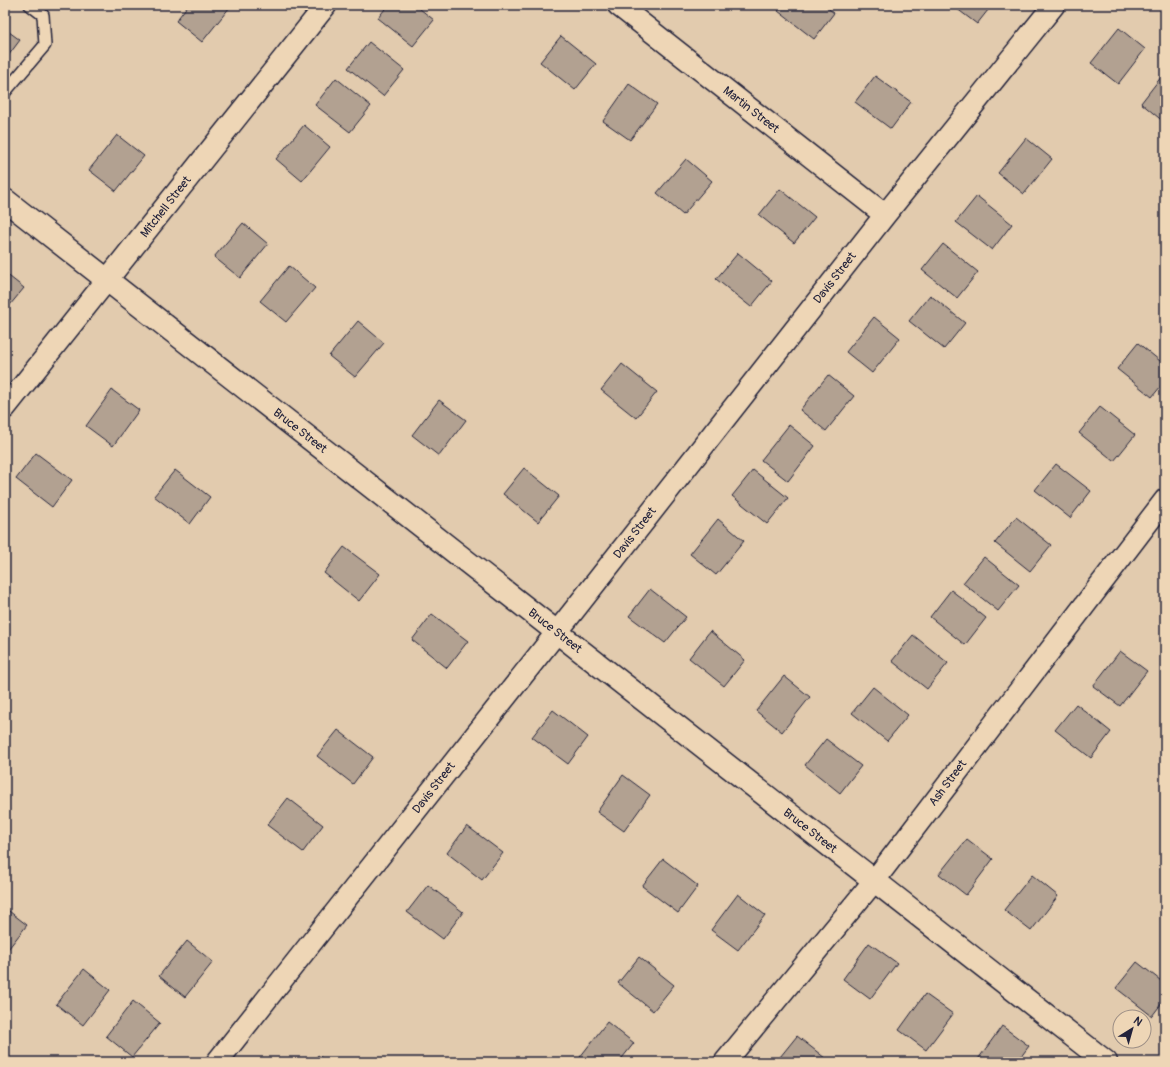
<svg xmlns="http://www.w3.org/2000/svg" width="1170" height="1067" viewBox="0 0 1170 1067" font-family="Pangolin,sans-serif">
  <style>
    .building { fill: #b2a191; stroke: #22223b }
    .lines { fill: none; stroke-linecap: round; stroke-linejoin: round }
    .lane-casing { stroke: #22223b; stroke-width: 14 }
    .street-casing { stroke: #22223b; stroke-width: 24 }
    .secondary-casing { stroke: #22223b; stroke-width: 25 }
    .lane { stroke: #eed6b6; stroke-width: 11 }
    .street { stroke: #eed6b6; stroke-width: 21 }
    .secondary { stroke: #eed6b6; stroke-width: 22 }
    .labels { text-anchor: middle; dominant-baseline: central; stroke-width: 4; stroke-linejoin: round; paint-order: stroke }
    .street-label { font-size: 12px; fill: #22223b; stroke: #eed6b6 }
  </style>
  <rect width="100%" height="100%" fill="#e2cbae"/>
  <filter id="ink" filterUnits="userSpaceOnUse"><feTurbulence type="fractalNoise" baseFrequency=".025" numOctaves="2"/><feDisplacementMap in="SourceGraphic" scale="8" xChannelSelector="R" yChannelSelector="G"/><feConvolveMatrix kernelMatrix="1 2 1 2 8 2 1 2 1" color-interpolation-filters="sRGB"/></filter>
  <g filter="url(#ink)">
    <!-- building -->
    <path class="building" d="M188 5H227L230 7 202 42 176 21Z
      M388 5H415L434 20 413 46 378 18Z
      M434 5H443L439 9Z
      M783 5H824L834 13 814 39 778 11Z
      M952 5H992L977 24Z
      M1119 28 1145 49 1118 84 1091 63Z
      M5 29 20 40 5 60Z
      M561 36 596 64 575 90 540 62Z
      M369 42 404 70 383 96 348 68Z
      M1165 72V123L1141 103Z
      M875 76 911 102 891 129 855 102Z
      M336 78 371 106 350 132 315 105Z
      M629 84 657 104 630 140 603 121Z
      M304 125 330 147 302 181 276 159Z
      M117 135 144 156 116 191 89 170Z
      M1026 138 1052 159 1024 194 998 173Z
      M686 159 712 181 683 215 657 193Z
      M780 189 815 217 794 243 759 215Z
      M977 196 1012 224 992 250 956 222Z
      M243 223 268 244 240 278 214 257Z
      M943 244 978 272 957 298 922 270Z
      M738 253 772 281 751 307 716 279Z
      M289 266 315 288 286 322 260 301Z
      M5 273 24 288 5 311Z
      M930 295 965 323 944 349 909 321Z
      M874 317 900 338 872 373 846 352Z
      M358 321 384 343 355 377 329 356Z
      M1138 343 1165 365V381L1152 397 1117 369Z
      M622 364 657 392 636 418 601 390Z
      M828 375 854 396 826 431 800 410Z
      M112 390 139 410 113 446 86 426Z
      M439 400 466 420 439 456 412 435Z
      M1100 407 1135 435 1114 461 1079 433Z
      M789 425 815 446 788 481 761 460Z
      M36 453 72 480 52 507 16 479Z
      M1056 464 1091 491 1070 518 1035 490Z
      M524 468 559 496 538 522 503 494Z
      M175 470 210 497 190 524 154 496Z
      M753 470 788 498 767 524 732 496Z
      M1016 517 1051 545 1030 571 995 543Z
      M718 519 744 541 716 575 690 554Z
      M344 547 380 574 359 601 324 573Z
      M984 557 1019 585 998 611 963 583Z
      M650 589 686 617 665 643 629 616Z
      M951 590 986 618 965 645 930 617Z
      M432 614 468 641 447 668 412 640Z
      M710 631 745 660 724 686 689 658Z
      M913 635 948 663 927 689 892 661Z
      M1120 651 1147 671 1120 706 1093 686Z
      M784 676 810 697 782 732 756 711Z
      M873 687 908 715 887 741 852 713Z
      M1076 704 1111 732 1091 758 1055 730Z
      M553 710 588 737 568 764 532 737Z
      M338 730 373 757 353 784 317 756Z
      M826 739 861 766 840 793 805 765Z
      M623 775 650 795 624 831 597 812Z
      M288 798 323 825 303 852 267 825Z
      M467 826 503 853 482 880 447 853Z
      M967 839 993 859 966 895 939 874Z
      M663 859 698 886 678 913 642 886Z
      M1032 875 1058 896 1031 931 1004 910Z
      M428 885 463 912 443 939 407 912Z
      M738 894 765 915 738 950 711 930Z
      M5 908 27 925 5 953Z
      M187 941 213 962 185 997 159 976Z
      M869 943 897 963 870 999 843 979Z
      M639 957 674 985 653 1011 618 983Z
      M1137 962 1165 984V999L1152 1016 1116 988Z
      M84 969 110 990 83 1025 56 1004Z
      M925 994 953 1014 926 1050 899 1030Z
      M133 1001 160 1023 132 1057 106 1036Z
      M607 1022 634 1043 619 1062H586L580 1057Z
      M1002 1026 1029 1046 1017 1062H976Z
      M797 1036 830 1062H776Z
      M318 1055 327 1062H312Z"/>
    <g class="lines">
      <defs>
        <path id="lane" d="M5 92 45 45 43 15 30 5"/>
        <path id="street" d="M618 5 885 215
          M5 408 326 5
          M217 1062 557 632 885 215 1054 5
          M725 1062 874 881 1165 500"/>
        <path id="secondary" d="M5 200 1106 1062"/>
      </defs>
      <!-- lane casing -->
      <use href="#lane" class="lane-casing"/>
      <!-- street casing -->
      <use href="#street" class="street-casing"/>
      <!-- secondary casing -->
      <use href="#secondary" class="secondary-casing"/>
      <!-- lane -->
      <use href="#lane" class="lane"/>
      <!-- street -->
      <use href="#street" class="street"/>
      <!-- secondary -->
      <use href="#secondary" class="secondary"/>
    </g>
  </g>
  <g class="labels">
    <!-- street labels -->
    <g class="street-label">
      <text transform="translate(751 110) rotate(38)">Martin Street</text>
      <text transform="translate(166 207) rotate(-52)">Mitchell Street</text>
      <text transform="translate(835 278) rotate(-52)">Davis Street</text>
      <text transform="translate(300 431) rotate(38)">Bruce Street</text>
      <text transform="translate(635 533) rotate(-52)">Davis Street</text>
      <text transform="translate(555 631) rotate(38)">Bruce Street</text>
      <text transform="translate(948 783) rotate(-53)">Ash Street</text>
      <text transform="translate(434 788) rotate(-52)">Davis Street</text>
      <text transform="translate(810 831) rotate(38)">Bruce Street</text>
    </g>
  </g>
  <!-- margin -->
  <rect width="1170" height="1067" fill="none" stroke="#eed6b6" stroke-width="20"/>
  <rect x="10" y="10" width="1150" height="1047" fill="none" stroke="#22223b" stroke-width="1.5" filter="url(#ink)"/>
  <!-- north arrow -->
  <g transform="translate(1132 1029) rotate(37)"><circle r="19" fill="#eed6b6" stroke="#9c8e85"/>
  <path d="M0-3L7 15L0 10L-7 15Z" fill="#22223b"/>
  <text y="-6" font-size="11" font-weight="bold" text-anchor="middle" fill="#22223b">N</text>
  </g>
</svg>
